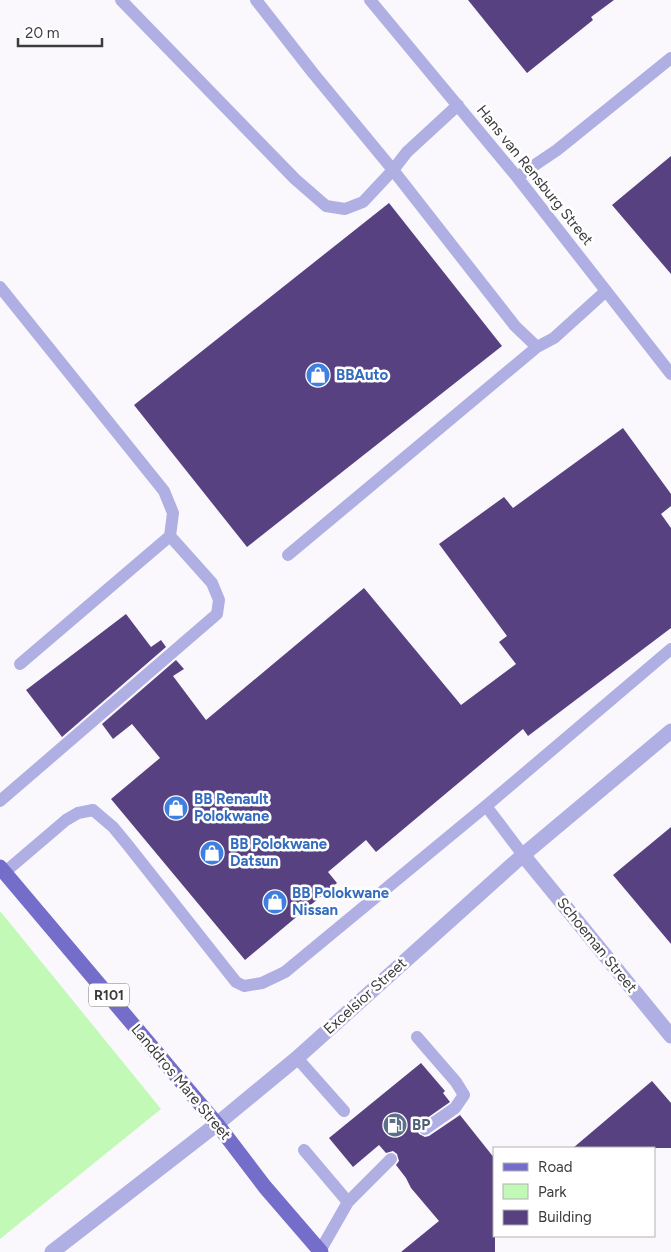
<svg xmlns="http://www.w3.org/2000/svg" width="671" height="1252" viewBox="0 0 671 1252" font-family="Figtree,sans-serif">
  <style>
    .green { fill: #c2f9b7 }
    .building { fill: #584181 }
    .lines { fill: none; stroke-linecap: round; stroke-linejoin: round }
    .lane { stroke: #afafe3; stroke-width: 12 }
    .street { stroke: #afafe3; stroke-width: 15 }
    .primary { stroke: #746dca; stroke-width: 15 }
    .labels { text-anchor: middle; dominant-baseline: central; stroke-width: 5; stroke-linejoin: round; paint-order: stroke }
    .shield { fill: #fff; stroke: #767678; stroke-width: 1 }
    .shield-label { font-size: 14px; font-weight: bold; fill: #3c3c3e }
    .street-label { font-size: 15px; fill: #3c3c3e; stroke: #fff }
    .shop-label { font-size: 15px; font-weight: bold; fill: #366cbe; stroke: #fff; text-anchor: start }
    .service-label { font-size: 15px; font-weight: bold; fill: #4e5e75; stroke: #fff; text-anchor: start }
  </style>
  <rect width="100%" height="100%" fill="#faf8fd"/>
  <!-- green -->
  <path class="green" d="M0 911 161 1109 0 1239Z"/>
  <!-- building -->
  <path class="building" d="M468 0H614L591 17 593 20 527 73Z
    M671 156V274L612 205Z
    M389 203 502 346 247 547 134 405Z
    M623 428 671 494V506L661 514 671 528V628L528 736 523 729 376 852 366 840 328 872 337 883 245 960 111 799 160 758 132 724 113 739 102 724 176 660 184 669 173 676 206 720 364 588 461 705 516 664 499 642 507 636 439 544 504 497 513 508Z
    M126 614 151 647 161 640 166 647 62 737 26 690Z
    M671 827V944L613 875Z
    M421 1063 445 1091 443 1093 450 1102 420 1123 417 1129 419 1134 425 1137 429 1136 460 1115 495 1159V1252H401L439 1221 411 1188 406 1178 396 1165 399 1161 397 1154 393 1151 386 1153 379 1145 353 1167 329 1138Z
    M652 1081 671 1103V1148H573Z"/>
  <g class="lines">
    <!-- lane -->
    <path class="lane" d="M121 0 295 179 326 206 345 209 363 202 393 170 407 152 458 105
      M256 0 313 73 393 170 515 326 537 347 554 338 606 291
      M370 0 517 177 671 374
      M517 177 557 150 671 58
      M0 287 164 491 173 513 170 536 20 664
      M288 555 537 347
      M0 801 217 614 219 600 212 583 170 536
      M486 806 523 855
      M5 872 66 820 78 813 93 810 113 827 127 844 236 982 244 986 262 983 285 972 486 806 671 649
      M417 1037 456 1082 464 1095 455 1108 425 1129
      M297 1058 344 1111
      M304 1150 348 1202
      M320 1251 348 1202 391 1159"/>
    <!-- street -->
    <path class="street" d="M523 855 671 1036
      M52 1252 217 1124 297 1058 523 855 671 731"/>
    <!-- primary -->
    <path class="primary" d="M0 867 217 1124 265 1187 321 1252"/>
  </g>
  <!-- icons -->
  <defs>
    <symbol id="shop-disc" viewBox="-11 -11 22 22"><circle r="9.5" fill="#3f7fe0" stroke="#fff"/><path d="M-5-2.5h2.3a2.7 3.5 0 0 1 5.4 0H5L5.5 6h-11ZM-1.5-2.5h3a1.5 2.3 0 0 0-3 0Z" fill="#fff"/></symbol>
    <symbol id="fuel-disc" viewBox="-11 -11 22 22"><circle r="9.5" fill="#5c6f8a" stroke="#fff"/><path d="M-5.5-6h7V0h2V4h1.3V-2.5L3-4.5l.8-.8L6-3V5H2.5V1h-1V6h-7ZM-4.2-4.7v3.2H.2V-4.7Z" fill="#fff"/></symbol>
  </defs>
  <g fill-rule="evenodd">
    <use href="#shop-disc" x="304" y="361" width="28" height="28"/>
    <use href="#shop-disc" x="162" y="794" width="28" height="28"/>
    <use href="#shop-disc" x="198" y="839" width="28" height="28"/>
    <use href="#shop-disc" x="261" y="888" width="28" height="28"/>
    <use href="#fuel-disc" x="381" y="1111" width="28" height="28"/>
  </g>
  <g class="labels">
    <!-- shield labels -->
    <rect class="shield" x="89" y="983.5" width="40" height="23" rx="4"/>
    <g class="shield-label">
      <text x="109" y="995">R101</text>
    </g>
    <!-- street labels -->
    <g class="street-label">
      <text transform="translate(535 175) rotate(51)">Hans van Rensburg Street</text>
      <text transform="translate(597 945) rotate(51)">Schoeman Street</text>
      <text transform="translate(365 996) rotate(-42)">Excelsior Street</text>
      <text transform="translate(181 1082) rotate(50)">Landdros Mare Street</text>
    </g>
    <!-- shop labels -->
    <g class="shop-label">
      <text x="336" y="375">BBAuto</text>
      <text x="194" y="799">BB Renault<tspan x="194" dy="17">Polokwane</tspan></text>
      <text x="230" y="844">BB Polokwane<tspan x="230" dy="17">Datsun</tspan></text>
      <text x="292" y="893">BB Polokwane<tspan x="292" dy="17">Nissan</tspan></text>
    </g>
    <!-- service labels -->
    <g class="service-label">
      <text x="412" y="1125">BP</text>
    </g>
  </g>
  <!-- legend -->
  <rect x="493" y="1147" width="162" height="90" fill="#ffffff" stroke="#b1b1b2"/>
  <rect x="503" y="1163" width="25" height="8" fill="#746dca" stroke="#b1b1b2"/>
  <text x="538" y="1172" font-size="15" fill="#3c3c3e">Road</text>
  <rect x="503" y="1184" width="25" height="15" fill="#c2f9b7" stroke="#b1b1b2"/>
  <text x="538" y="1197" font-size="15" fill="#3c3c3e">Park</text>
  <rect x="503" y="1210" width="25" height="15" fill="#584181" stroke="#b1b1b2"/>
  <text x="538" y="1222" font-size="15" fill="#3c3c3e">Building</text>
  <!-- scale -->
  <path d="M18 38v8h84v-8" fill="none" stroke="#3c3c3e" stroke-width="2.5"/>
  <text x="25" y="38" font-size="15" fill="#3c3c3e" stroke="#ffffff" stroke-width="4" paint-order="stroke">20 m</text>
</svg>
